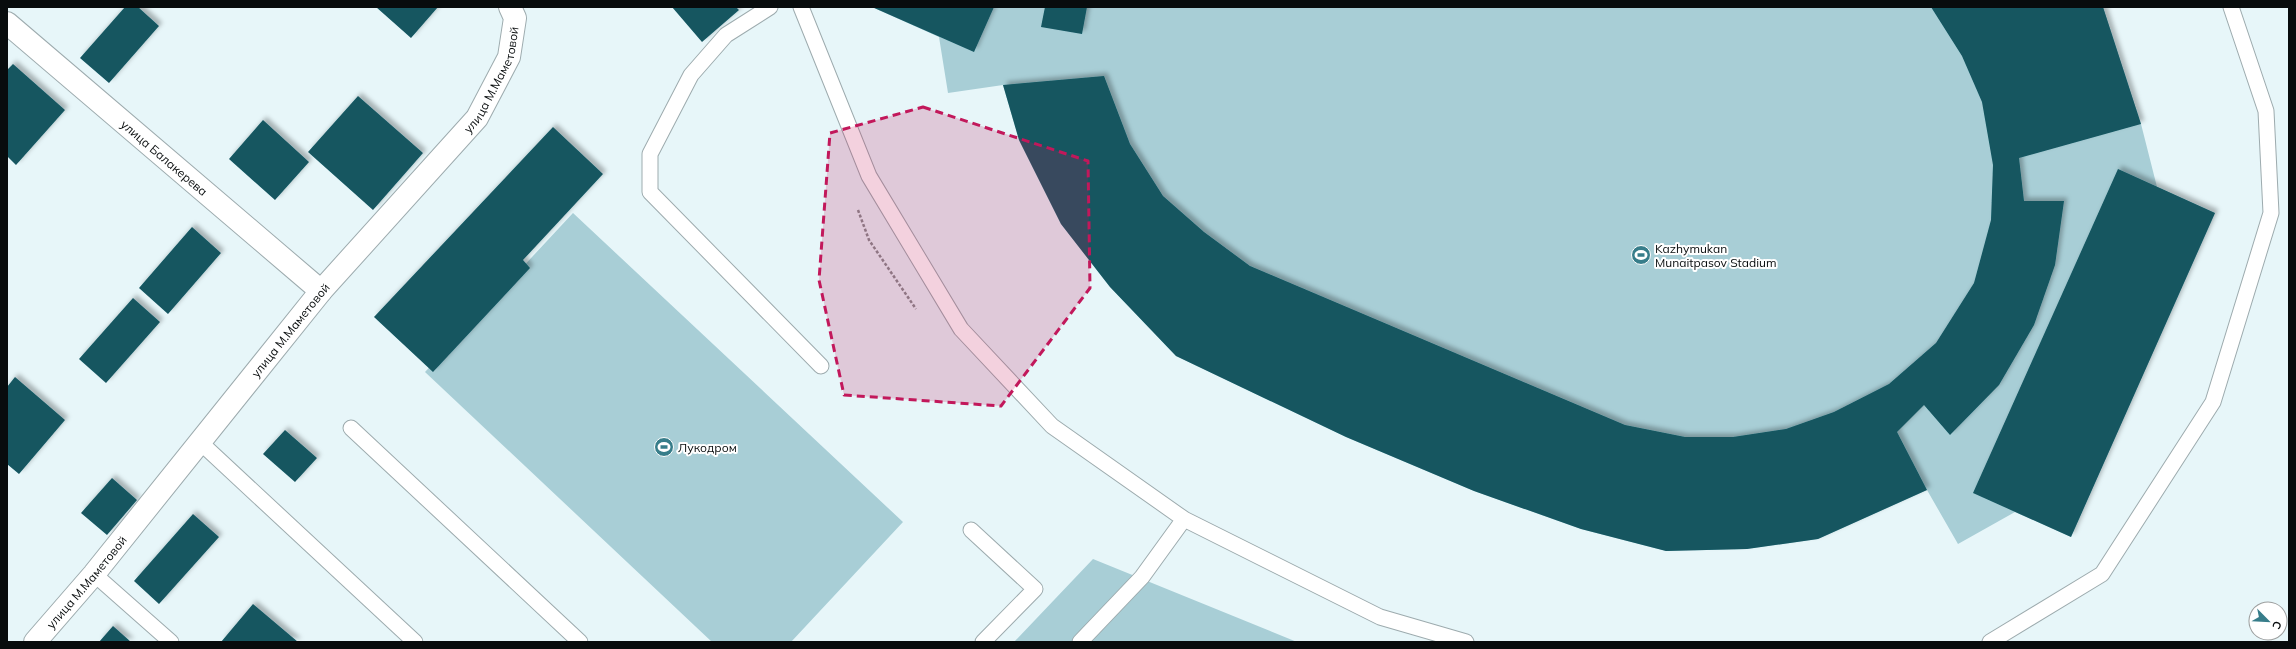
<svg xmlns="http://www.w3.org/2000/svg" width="2296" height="649" viewBox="0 0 2296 649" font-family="Mulish,sans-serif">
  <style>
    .green { fill: #a8ced6 }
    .building { fill: #135661; filter: url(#shadow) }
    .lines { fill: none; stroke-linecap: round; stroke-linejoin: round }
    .service-casing { stroke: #9dabae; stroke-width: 17 }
    .minor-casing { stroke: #9dabae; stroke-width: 24 }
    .path { stroke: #828c8e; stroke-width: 2.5; stroke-dasharray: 3 2; stroke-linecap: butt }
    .service { stroke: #fff; stroke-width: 15 }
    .minor { stroke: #fff; stroke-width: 22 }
    .marked { fill: #c2185b; fill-opacity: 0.2; stroke: #c2185b; stroke-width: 3; stroke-dasharray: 8 5; stroke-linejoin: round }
    .labels { text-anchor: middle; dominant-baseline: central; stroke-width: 4; stroke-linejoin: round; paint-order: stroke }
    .street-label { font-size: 12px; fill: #080c0d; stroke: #fff }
    .poi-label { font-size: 12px; fill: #080c0d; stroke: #fff; text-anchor: start }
  </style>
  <defs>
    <filter id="shadow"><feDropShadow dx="3.5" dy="-3.5" stdDeviation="2" flood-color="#0004"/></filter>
  </defs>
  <rect width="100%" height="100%" fill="#e7f6f9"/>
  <!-- green -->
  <path class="green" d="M872 7H2103L2141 124 2157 187 2215 213 2071 537 2015 512 1958 544 1927 490 1818 539 1747 549 1666 551 1581 529 1474 491 1346 437 1176 356 1110 287 1061 224 1019 140 1003 85 948 93 939 37Z
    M573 213 903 522 791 642H712L425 372Z
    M1093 559 1297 642H1014Z"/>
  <!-- building -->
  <path class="building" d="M125 7H138L159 26 109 83 80 58Z
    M376 7H438L411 38Z
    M672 7H736L739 10 702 42Z
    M872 7H994L974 52Z
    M1045 7H1087L1082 34 1041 27Z
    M1931 7H2103L2141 124 2019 158 2024 201H2064L2055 265 2034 325 1999 385 1950 435 1924 405 1897 432 1927 490 1818 539 1747 549 1666 551 1581 529 1474 491 1346 437 1176 356 1110 287 1061 224 1019 140 1003 85 1104 76 1130 144 1163 196 1204 232 1250 266 1625 425 1685 437H1733L1786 429 1834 412 1889 384 1936 343 1974 283 1991 220 1993 165 1982 102 1962 56Z
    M13 64 65 110 16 165 7 156V70Z
    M358 96 423 153 373 210 308 152Z
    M263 120 309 162 275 200 229 159Z
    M553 127 603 174 523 260 530 268 433 372 374 317Z
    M2118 169 2215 213 2071 537 1973 493Z
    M192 227 221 253 168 314 139 288Z
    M133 298 160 322 106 383 79 359Z
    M15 377 65 420 19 474 7 464V387Z
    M285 430 317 458 295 482 263 454Z
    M112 478 137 500 107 535 81 513Z
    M193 514 219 537 159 604 134 581Z
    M253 604 298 642H221Z
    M113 626 131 642H99Z"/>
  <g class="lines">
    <defs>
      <path id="service" d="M770 7 726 35 691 75 650 154V192L821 366
        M801 7 869 176 961 329 1052 426 1184 519 1380 617 1466 642
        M351 428 580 642
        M201 443 415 642
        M971 530 1035 589 983 642
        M94 574 171 642
        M1080 642 1142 577 1184 519
        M1990 642 2102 574 2213 402 2271 213 2266 111 2231 7"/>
      <g id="minor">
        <path id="s1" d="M7 23 321 291"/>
        <path id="s2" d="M35 642 94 574 321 291 477 118 509 57 515 18 510 7"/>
      </g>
    </defs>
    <!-- service casing -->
    <use href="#service" class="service-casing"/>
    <!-- minor casing -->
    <use href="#minor" class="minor-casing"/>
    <!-- path -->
    <path class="path" d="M858 210 869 240 916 309"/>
    <!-- service -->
    <use href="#service" class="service"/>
    <!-- minor -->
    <use href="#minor" class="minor"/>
  </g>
  <!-- marked area -->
  <path class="marked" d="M923 107 1088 161 1090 288 1001 406 844 395 819 280 830 133Z"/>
  <!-- icons -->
  <defs>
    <symbol id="stadium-disc" viewBox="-11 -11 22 22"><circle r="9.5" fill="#377d8a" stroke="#fff"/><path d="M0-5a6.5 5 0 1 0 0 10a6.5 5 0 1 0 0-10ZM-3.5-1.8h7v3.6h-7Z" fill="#fff"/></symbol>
  </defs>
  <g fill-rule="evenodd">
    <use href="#stadium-disc" x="1630" y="244" width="22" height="22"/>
    <use href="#stadium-disc" x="653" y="436" width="22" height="22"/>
  </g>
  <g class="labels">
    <!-- street labels -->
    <g class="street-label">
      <text stroke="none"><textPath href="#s2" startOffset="727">улица М.Маметовой</textPath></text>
      <text stroke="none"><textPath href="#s1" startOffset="207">улица Балакерева</textPath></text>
      <text stroke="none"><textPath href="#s2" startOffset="403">улица М.Маметовой</textPath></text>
      <text stroke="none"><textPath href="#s2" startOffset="79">улица М.Маметовой</textPath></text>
    </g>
    <!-- poi labels -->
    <g class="poi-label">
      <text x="1655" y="248">Kazhymukan<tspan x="1655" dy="14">Munaitpasov Stadium</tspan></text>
      <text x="678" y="447">Лукодром</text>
    </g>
  </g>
  <!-- border -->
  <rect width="2296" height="649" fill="none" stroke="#080c0d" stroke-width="16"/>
  <!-- north arrow -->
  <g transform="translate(2268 621) rotate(114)"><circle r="19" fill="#ffffff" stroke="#9c9e9e"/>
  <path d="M0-3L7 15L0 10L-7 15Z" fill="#377d8a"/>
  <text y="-6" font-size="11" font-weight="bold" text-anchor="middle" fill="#080c0d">С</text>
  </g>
</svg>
